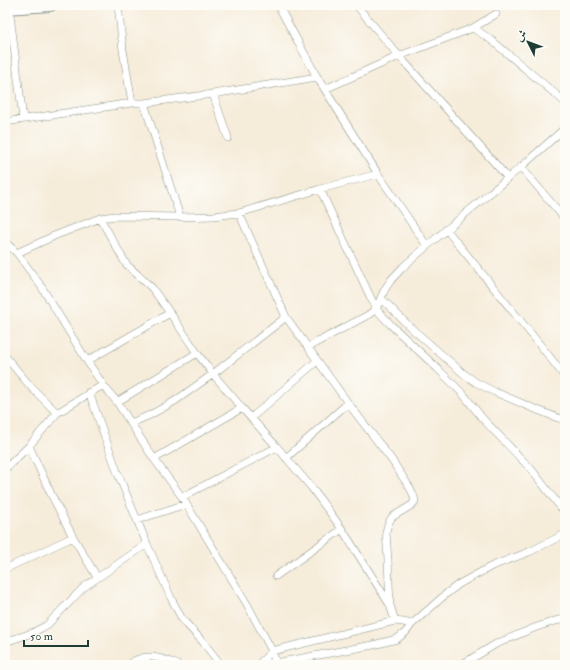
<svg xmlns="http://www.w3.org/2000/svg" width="570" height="670" viewBox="0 0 570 670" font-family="'IM FELL Double Pica',Amiri,serif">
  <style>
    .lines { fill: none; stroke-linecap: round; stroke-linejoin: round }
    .minor-casing { stroke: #8a9487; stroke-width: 8 }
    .primary-casing { stroke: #8a9487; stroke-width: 14 }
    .minor { stroke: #fff; stroke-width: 7 }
    .primary { stroke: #fff; stroke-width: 12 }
  </style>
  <rect width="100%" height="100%" fill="#fdfcf7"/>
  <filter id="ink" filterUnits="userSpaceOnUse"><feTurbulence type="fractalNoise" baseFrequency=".025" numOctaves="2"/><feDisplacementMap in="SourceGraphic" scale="8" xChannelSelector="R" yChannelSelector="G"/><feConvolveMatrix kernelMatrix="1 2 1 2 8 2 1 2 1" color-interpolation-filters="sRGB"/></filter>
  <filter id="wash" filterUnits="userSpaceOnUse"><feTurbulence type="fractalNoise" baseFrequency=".012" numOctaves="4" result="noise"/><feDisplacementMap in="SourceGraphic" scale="16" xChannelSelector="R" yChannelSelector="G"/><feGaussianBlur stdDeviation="0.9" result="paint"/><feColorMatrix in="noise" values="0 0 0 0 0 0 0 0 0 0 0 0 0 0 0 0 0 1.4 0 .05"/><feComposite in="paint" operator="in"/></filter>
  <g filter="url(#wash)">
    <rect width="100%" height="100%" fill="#f6ecda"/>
  </g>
  <g filter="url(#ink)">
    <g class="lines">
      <defs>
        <path id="minor" d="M118 5 123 50 132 103
          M278 5 317 77 378 174 427 246
          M356 5 399 56 508 178
          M9 7 23 119
          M473 28 496 14
          M325 89 399 56 473 28 490 39 565 102
          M213 94 228 138
          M144 103 180 217
          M5 122 132 103H144L213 94 317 77
          M565 128 521 167 427 246 403 267 391 280 385 289 376 309 391 325 437 368 463 394 483 419 531 469 565 513
          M521 167 565 219
          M239 213 286 317 348 403 391 459 410 488 413 494 415 501 412 505 392 517 388 524 386 532 388 560 390 605
          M100 218 126 264 152 288 170 313 197 353 213 374 242 408 277 447 311 487 342 529 390 605 395 621
          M446 229 545 351 565 377
          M5 242 17 253 41 286 87 361 103 385 117 402 154 459 182 497 247 604 272 651 276 663
          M17 253 54 236 100 218 115 216 180 217 213 216 239 213 320 189 378 174
          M381 298 410 327 464 374 477 383 495 392 535 409 558 418 565 419
          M308 347 368 315 376 309 320 189
          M5 356 31 387 57 413
          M87 361 170 313
          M89 392 118 474 147 544 171 598 182 619 203 642 221 665
          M117 402 197 353
          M251 418 317 361
          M131 423 150 415 175 401 213 374 286 317
          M29 446 51 494 73 537 97 577
          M286 458 348 403
          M154 459 242 408
          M5 469 29 446 57 413 103 385
          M182 497 277 447
          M137 520 186 504
          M5 569 73 537
          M276 576 342 529
          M5 642 32 633 47 625 84 587 147 544
          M261 662 276 663 373 645 397 639 406 632 412 624 446 594 459 584 492 566 529 552 565 534
          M259 664 272 651 395 621 403 622 412 624
          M128 665C144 652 161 657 178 665
          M461 665 496 644 534 628 555 621 565 619"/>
        <path id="primary" d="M5 8 50 5"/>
      </defs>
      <!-- minor casing -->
      <use href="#minor" class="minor-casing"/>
      <!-- primary casing -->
      <use href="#primary" class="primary-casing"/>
      <!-- minor -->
      <use href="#minor" class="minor"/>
      <!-- primary -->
      <use href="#primary" class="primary"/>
    </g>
  </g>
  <!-- margin -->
  <rect width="570" height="670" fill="none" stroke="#fdfcf7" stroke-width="20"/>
  <!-- north arrow -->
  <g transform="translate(528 42) rotate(312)" stroke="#fdfcf7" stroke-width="3" paint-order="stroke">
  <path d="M0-3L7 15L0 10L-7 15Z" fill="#1f3d34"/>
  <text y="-6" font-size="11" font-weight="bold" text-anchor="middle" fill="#1f3d34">ش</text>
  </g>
  <!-- scale -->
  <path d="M24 640v6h64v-6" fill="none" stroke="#1f3d34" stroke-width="2"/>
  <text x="30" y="640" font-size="12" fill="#1f3d34" stroke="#fdfcf7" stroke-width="3" paint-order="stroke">50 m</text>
</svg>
